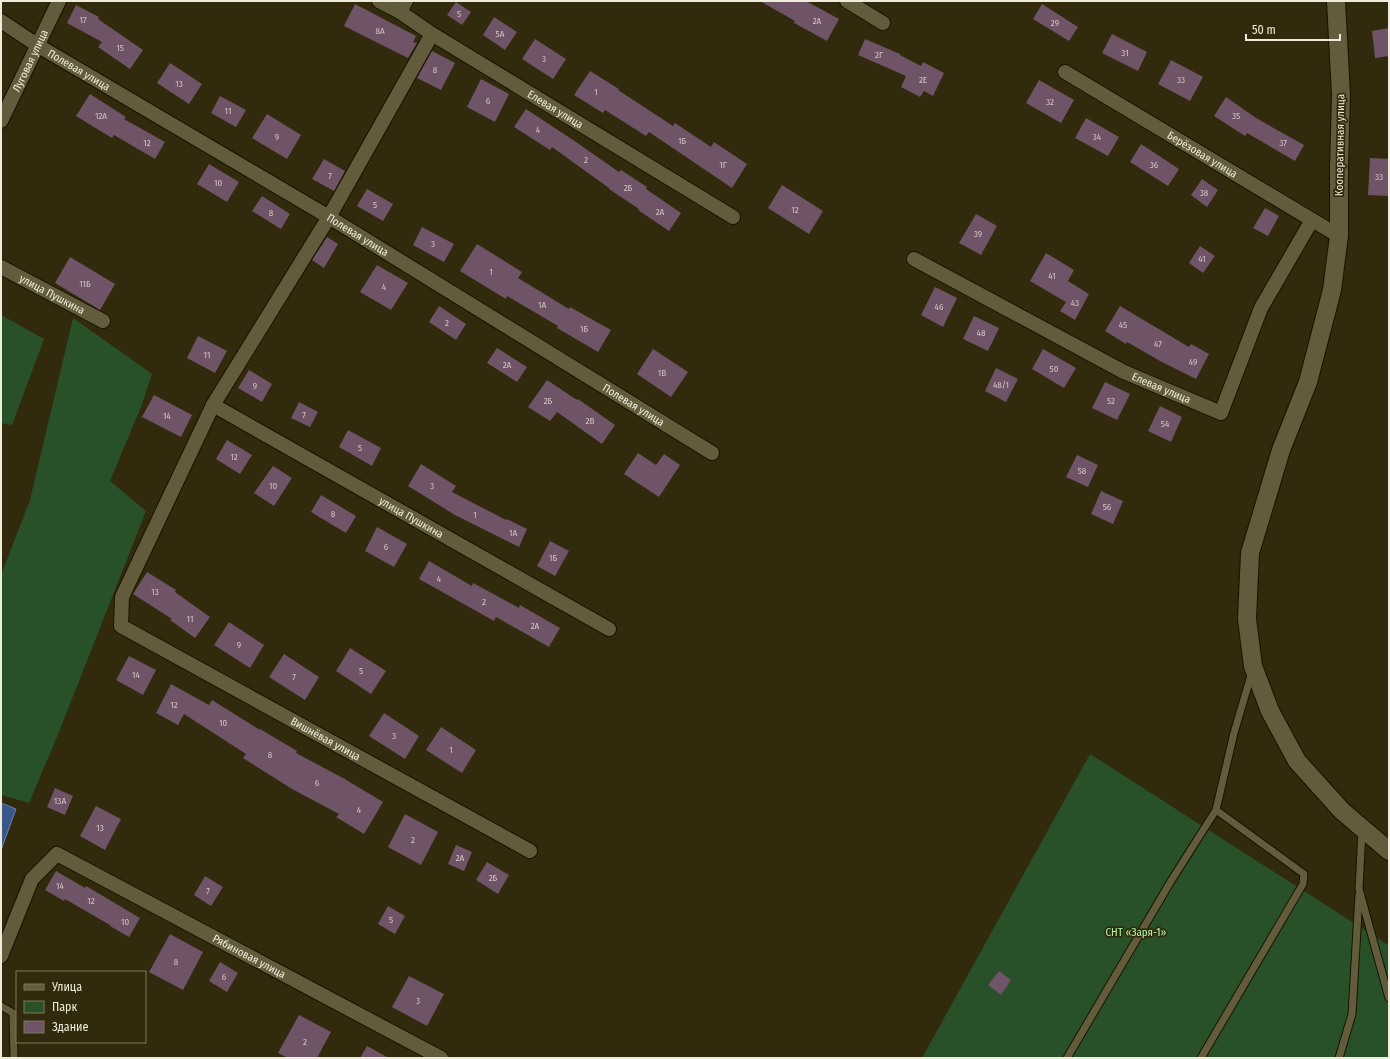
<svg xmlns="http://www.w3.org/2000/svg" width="1390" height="1059" viewBox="0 0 1390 1059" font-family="'Fira Sans Condensed',sans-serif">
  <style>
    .green { fill: #295129 }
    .water { fill: #39568d; stroke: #7083a4 }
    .building { fill: #6f5367 }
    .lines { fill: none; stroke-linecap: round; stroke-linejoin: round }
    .service-casing { stroke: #191200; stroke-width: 9 }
    .minor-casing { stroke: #191200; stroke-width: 16 }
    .tertiary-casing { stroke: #191200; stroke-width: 20 }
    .service { stroke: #625b3c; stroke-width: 7 }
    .minor { stroke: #625b3c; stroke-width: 14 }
    .tertiary { stroke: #625b3c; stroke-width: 18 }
    .labels { text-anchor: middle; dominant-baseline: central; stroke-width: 3.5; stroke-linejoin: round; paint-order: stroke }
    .number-label { font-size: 9px; fill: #d0c6be }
    .street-label { font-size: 11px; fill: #f0ecdb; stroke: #312a0c }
    .park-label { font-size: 11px; fill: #aef9ac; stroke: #312a0c }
  </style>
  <rect width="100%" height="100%" fill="#312a0c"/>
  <!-- green -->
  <path class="green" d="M1 315 44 339 12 425 1 423Z
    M73 318 152 374 141 407 110 481 146 511 57 737 29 803 1 795V575L30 500Z
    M1090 754 1388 945 1389 949V1058H922Z"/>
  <!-- water -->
  <path class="water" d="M1 803 16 809 1 850Z"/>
  <!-- building -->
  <path class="building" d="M760 1H806L839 19 827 41 794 23 795 21Z
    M456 2 471 12 462 25 447 15Z
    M355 4 416 36 413 42 417 43 408 58 344 26Z
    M1042 4 1078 27 1069 41 1033 19Z
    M76 5 99 17 98 19 143 50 130 69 98 47 102 42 67 23Z
    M494 17 517 32 505 50 483 35Z
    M1389 28V56L1375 58 1372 31Z
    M1112 34 1147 52 1138 71 1102 53Z
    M535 39 566 59 553 79 522 59Z
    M865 39 900 54V55L921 66 923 62 944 73 933 96 924 91 920 97 901 87 906 76 858 55Z
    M432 51 455 63 441 90 417 78Z
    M1171 60 1203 77 1190 101 1158 84Z
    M170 63 202 84 189 104 157 83Z
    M590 71 619 89 618 90 673 126 675 123 711 147 714 142 747 164 732 188 649 132 646 136 605 110 603 113 574 95Z
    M481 79 509 94 495 122 467 107Z
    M1039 80 1074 100 1061 123 1026 103Z
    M90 94 126 117 124 119 165 142 155 159 114 135 112 138 76 116Z
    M220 96 246 110 236 127 211 113Z
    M1226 97 1256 118 1304 145 1295 161 1247 133 1245 136 1214 116Z
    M526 109 576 142 619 172 621 170 647 187 646 189 681 213 669 231 638 210 639 209 609 189V188L552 147 550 150 514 127Z
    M267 114 301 135 287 159 252 138Z
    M1086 118 1119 137 1108 156 1075 138Z
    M1141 144 1179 169 1168 186 1130 162Z
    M1370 158 1389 159V196L1368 195Z
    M324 159 345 171 334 191 312 179Z
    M209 164 239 182 227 202 197 184Z
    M1202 179 1218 190 1207 207 1191 195Z
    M782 185 823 211 809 234 768 208Z
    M367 189 393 204 383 221 357 206Z
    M262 196 290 214 281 229 252 211Z
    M1265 208 1279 216 1268 236 1253 228Z
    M976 214 997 226 981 255 959 243Z
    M422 227 454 244 444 262 413 245Z
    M327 237 338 244 324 268 312 260Z
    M477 244 522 272 518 278 569 309 570 307 611 330 598 352 557 328 558 326 507 296 506 299 460 271Z
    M1200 246 1215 256 1203 273 1189 263Z
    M1046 253 1074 270 1068 281 1089 294 1075 320 1060 311 1066 302 1030 281Z
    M70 257 115 284 100 310 55 283Z
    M377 265 408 283 391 310 360 292Z
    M935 287 957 298 943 327 921 315Z
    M439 306 466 324 456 340 429 322Z
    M1120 306 1189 347 1191 344 1209 354 1196 379 1160 361 1127 342 1126 344 1105 331Z
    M974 316 999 328 988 351 963 339Z
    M198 336 227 351 215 373 187 358Z
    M497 348 527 367 517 382 487 363Z
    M653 349 688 372 671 397 637 374Z
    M1043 349 1076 368 1064 388 1032 369Z
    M996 368 1018 379 1006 402 985 391Z
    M249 370 272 384 262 402 238 388Z
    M547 380 577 400 578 399 615 425 602 444 557 412 550 421 528 407Z
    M1105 382 1130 394 1117 420 1092 408Z
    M154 395 192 415 181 437 142 417Z
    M299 402 318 412 310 427 291 418Z
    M1160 406 1182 417 1171 442 1148 431Z
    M348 430 381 448 372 466 339 447Z
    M227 440 252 455 240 474 216 459Z
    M638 453 656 465 664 454 680 465 659 497 624 474Z
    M1077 455 1098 465 1088 487 1066 477Z
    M421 464 456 486 452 492 506 520 507 519 527 529 519 547 455 515 408 486Z
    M273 466 292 478 274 506 254 493Z
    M1101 491 1123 501 1113 524 1091 514Z
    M321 495 356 516 346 533 311 512Z
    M377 527 407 544 394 567 365 551Z
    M550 541 569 551 555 576 537 566Z
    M429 561 472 586 473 583 519 608 520 605 560 628 549 647 496 617 494 621 419 579Z
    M147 572 176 590 175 592 210 617 195 638 170 620 172 619 133 594Z
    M229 622 264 645 250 668 214 645Z
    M350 648 386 671 371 694 336 671Z
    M284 654 319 677 305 700 269 677Z
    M129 656 156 670 143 695 116 680Z
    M171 684 209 705 212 700 260 730V729L297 751 296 753 343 778 383 802 364 834 336 817 339 814 292 789 243 758 246 754 184 714 178 725 156 713Z
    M384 713 419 736 405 759 369 736Z
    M441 727 476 750 462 773 426 750Z
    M55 788 73 796 65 815 47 807Z
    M96 806 121 819 105 850 80 836Z
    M405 814 438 832 421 865 388 847Z
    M456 845 472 852 464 871 448 864Z
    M487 862 509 875 498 894 476 880Z
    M56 871 85 888 86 886 140 918 129 937 110 926V925L65 899 64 901 45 890Z
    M205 876 223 887 211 906 194 895Z
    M388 906 405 916 395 934 378 924Z
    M170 934 203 952 183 990 149 972Z
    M220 962 238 973 227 992 209 981Z
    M999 971 1011 980 1001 995 988 985Z
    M409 976 444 994 427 1026 392 1007Z
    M299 1015 331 1032 317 1058H288L278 1053Z
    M367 1046 389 1058H360Z"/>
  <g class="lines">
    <defs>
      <path id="service" d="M1362 830 1359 889 1389 998
        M1 1006 13 1013 14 1058
        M1067 1058 1171 881 1216 810 1234 733 1252 672
        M1201 1058 1303 884 1304 874 1216 810
        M1339 1058 1352 1014 1359 895"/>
      <g id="minor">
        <path id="s1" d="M379 1 400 12 432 34 733 217"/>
        <path d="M847 1 883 23"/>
        <path d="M400 12 406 1"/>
        <path id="s2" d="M1 21 37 45 329 217 712 453"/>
        <path id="s3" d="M432 34 329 217 213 405 122 597 121 626 530 851"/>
        <path id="s4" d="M1065 72 1339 236"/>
        <path id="s5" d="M1 121 59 1"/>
        <path id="s6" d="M914 259 1124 372 1221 413 1261 308 1312 220"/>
        <path id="s7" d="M1 267 103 321"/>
        <path id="s8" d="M213 405 609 629"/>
        <path id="s9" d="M1 956 32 879 57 854 441 1058"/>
      </g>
      <path id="tertiary" d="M1336 1 1341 95 1339 168V236L1332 290 1308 382 1281 450 1250 553 1247 619 1253 666 1270 711 1297 761 1342 811 1389 851"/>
    </defs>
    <!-- service casing -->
    <use href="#service" class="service-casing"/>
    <!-- minor casing -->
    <use href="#minor" class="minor-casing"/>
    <!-- tertiary casing -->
    <use href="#tertiary" class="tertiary-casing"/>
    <!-- service -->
    <use href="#service" class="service"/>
    <!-- minor -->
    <use href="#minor" class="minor"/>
    <!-- tertiary -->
    <use href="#tertiary" class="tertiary"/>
  </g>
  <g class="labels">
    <!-- number labels -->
    <g class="number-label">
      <text x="459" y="14">5</text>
      <text x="83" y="20">17</text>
      <text x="817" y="21">2А</text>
      <text x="1055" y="23">29</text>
      <text x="380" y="31">8А</text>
      <text x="500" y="34">5А</text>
      <text x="120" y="48">15</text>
      <text x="1125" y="53">31</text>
      <text x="879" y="55">2Г</text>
      <text x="544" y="59">3</text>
      <text x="435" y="70">8</text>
      <text x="923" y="80">2Е</text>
      <text x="1181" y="80">33</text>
      <text x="179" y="84">13</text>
      <text x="596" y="92">1</text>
      <text x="488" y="101">6</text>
      <text x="1050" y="102">32</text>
      <text x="228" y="111">11</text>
      <text x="101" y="116">12А</text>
      <text x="1236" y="116">35</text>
      <text x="538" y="130">4</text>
      <text x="277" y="137">9</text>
      <text x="1097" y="137">34</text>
      <text x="682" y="141">1Б</text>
      <text x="147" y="143">12</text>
      <text x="1283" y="143">37</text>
      <text x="586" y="160">2</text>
      <text x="723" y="165">1Г</text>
      <text x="1154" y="165">36</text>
      <text x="330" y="176">7</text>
      <text x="1379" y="177">33</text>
      <text x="218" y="183">10</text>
      <text x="628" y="188">2Б</text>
      <text x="1204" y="193">38</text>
      <text x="375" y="205">5</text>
      <text x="795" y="210">12</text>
      <text x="660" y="212">2А</text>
      <text x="271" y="213">8</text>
      <text x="978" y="234">39</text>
      <text x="433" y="244">3</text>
      <text x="1202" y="259">41</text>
      <text x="491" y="272">1</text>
      <text x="1052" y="276">41</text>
      <text x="85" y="284">11Б</text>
      <text x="384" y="287">4</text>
      <text x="1075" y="303">43</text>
      <text x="542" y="305">1А</text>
      <text x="939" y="307">46</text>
      <text x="447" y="323">2</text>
      <text x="1123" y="325">45</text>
      <text x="584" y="329">1Б</text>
      <text x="981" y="333">48</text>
      <text x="1158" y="344">47</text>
      <text x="207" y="355">11</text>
      <text x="1193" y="362">49</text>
      <text x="507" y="365">2А</text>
      <text x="1054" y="369">50</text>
      <text x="662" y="373">1В</text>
      <text x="1001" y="385">48/1</text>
      <text x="255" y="386">9</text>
      <text x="548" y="401">2Б</text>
      <text x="1111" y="401">52</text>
      <text x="304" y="415">7</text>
      <text x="167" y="416">14</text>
      <text x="590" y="421">2В</text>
      <text x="1165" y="424">54</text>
      <text x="360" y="448">5</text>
      <text x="234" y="457">12</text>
      <text x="1082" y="471">58</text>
      <text x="273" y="486">10</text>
      <text x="432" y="486">3</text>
      <text x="1107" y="507">56</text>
      <text x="333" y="514">8</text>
      <text x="475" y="515">1</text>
      <text x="513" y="533">1А</text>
      <text x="386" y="547">6</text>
      <text x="553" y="558">1Б</text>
      <text x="439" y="579">4</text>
      <text x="155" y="592">13</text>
      <text x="484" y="602">2</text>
      <text x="190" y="619">11</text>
      <text x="535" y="626">2А</text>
      <text x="239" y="645">9</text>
      <text x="361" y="671">5</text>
      <text x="136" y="675">14</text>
      <text x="294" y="677">7</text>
      <text x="174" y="705">12</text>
      <text x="223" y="723">10</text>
      <text x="394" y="736">3</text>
      <text x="451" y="750">1</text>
      <text x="270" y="755">8</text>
      <text x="317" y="783">6</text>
      <text x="60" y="801">13А</text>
      <text x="359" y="810">4</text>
      <text x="100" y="828">13</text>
      <text x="413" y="840">2</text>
      <text x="460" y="858">2А</text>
      <text x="493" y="878">2Б</text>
      <text x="60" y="886">14</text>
      <text x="208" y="891">7</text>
      <text x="91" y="901">12</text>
      <text x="391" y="920">5</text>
      <text x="125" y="922">10</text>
      <text x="176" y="962">8</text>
      <text x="224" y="977">6</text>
      <text x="418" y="1001">3</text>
      <text x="305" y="1042">2</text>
    </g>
    <!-- street labels -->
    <g class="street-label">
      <text stroke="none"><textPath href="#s5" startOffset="67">Луговая улица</textPath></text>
      <text stroke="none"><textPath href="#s2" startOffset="92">Полевая улица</textPath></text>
      <text stroke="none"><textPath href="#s1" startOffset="207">Елевая улица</textPath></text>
      <text transform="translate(1340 145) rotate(-89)">Кооперативная улица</text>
      <text stroke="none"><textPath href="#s4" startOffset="160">Берёзовая улица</textPath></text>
      <text stroke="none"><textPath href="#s2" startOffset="416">Полевая улица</textPath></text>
      <text stroke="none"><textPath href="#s7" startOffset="58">улица Пушкина</textPath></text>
      <text stroke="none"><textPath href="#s6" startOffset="279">Елевая улица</textPath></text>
      <text stroke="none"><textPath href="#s2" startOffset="740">Полевая улица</textPath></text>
      <text stroke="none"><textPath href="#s8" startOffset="228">улица Пушкина</textPath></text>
      <text stroke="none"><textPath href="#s3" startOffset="906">Вишнёвая улица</textPath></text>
      <text stroke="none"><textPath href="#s9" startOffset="336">Рябиновая улица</textPath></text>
    </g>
    <!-- park labels -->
    <g class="park-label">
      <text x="1136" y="932">СНТ «Заря-1»</text>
    </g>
  </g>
  <!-- border -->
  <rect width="1390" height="1059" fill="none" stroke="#f0ecdb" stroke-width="4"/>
  <!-- legend -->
  <rect x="16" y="971" width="130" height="72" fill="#312a0c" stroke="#7d785f"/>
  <rect x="24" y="984" width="20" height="6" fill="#625b3c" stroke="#7d785f"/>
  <text x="52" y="991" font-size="12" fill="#f0ecdb">Улица</text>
  <rect x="24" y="1001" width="20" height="12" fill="#295129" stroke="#7d785f"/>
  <text x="52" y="1011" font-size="12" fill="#f0ecdb">Парк</text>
  <rect x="24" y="1021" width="20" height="12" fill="#6f5367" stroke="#7d785f"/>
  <text x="52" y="1031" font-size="12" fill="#f0ecdb">Здание</text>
  <!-- scale -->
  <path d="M1246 34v6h94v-6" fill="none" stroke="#f0ecdb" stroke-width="2"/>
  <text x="1252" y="34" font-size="12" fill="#f0ecdb" stroke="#312a0c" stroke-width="3" paint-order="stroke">50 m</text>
</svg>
